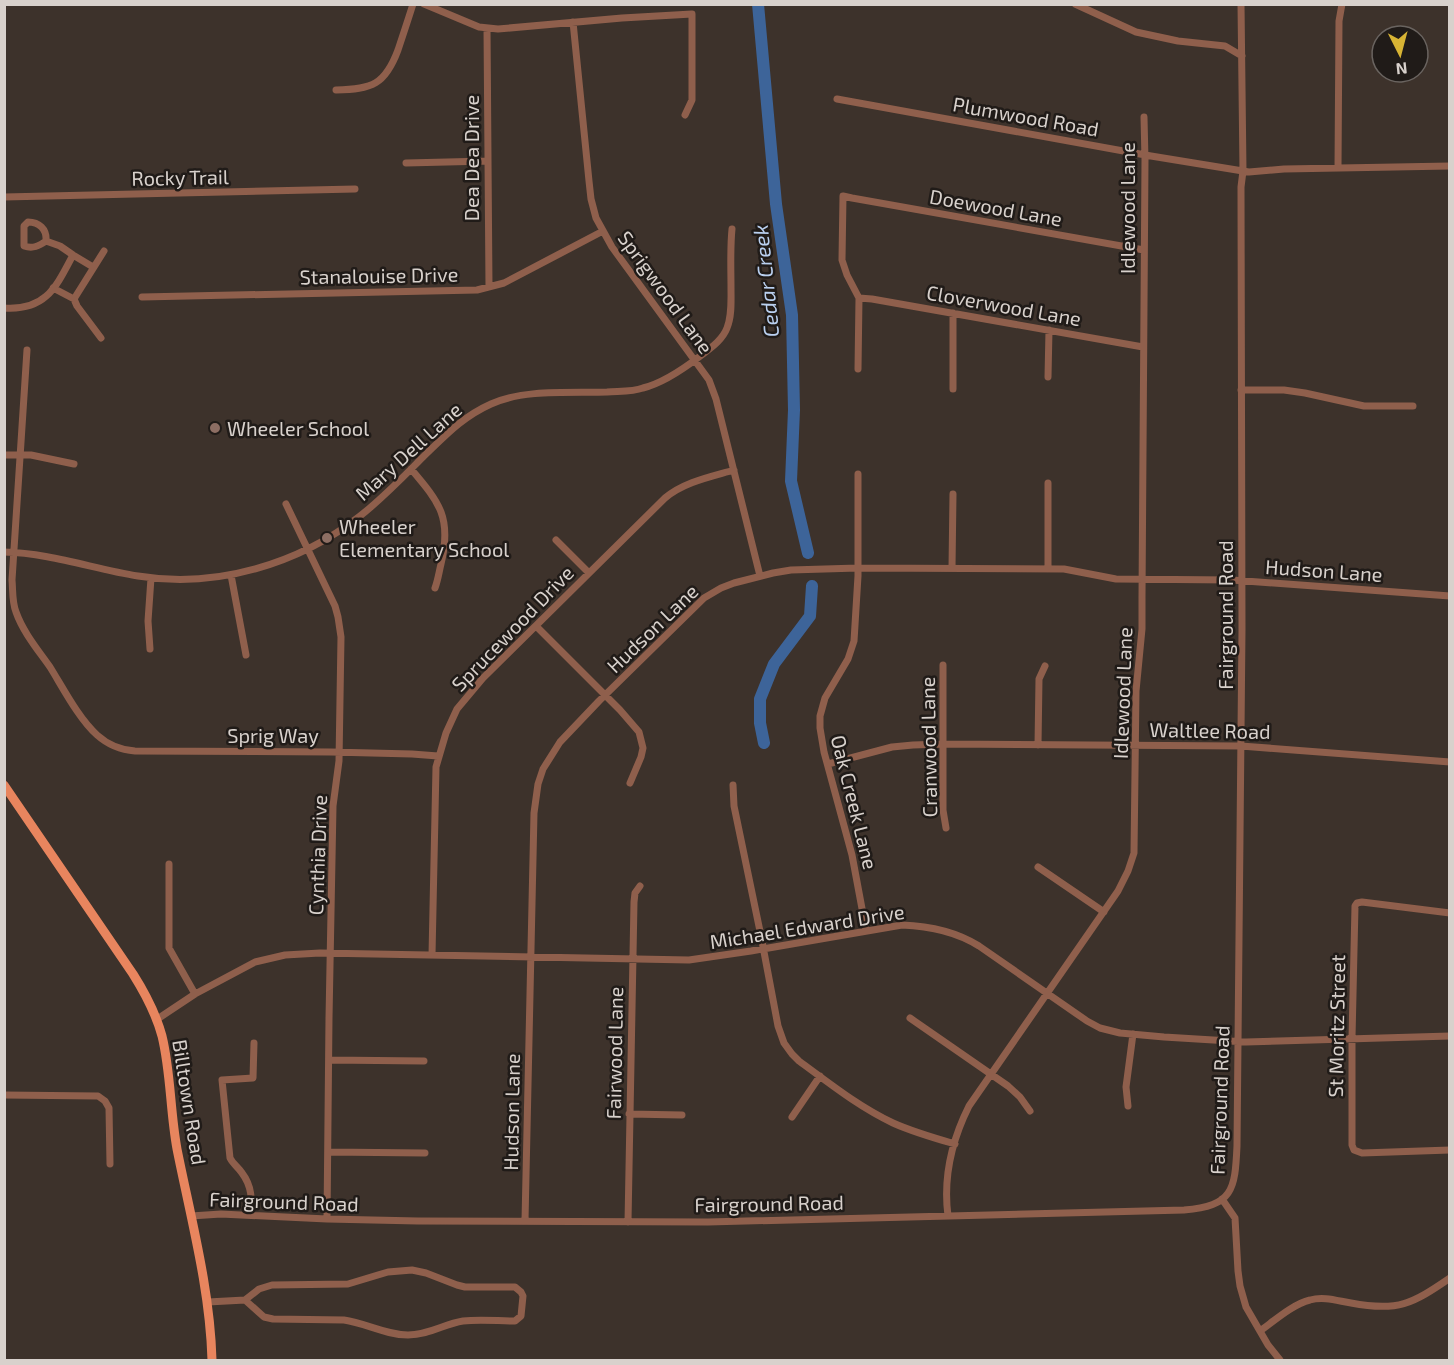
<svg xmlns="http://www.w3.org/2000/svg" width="1454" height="1365" viewBox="0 0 1454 1365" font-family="'Exo 2',sans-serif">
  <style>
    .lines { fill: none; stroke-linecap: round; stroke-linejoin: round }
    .river { stroke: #3d6499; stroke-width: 12 }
    .minor { stroke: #8f5f4c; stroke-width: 7 }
    .major { stroke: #e8855e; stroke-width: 9 }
    .education-dot { fill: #8d6e63; stroke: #201b18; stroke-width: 2 }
    .labels { text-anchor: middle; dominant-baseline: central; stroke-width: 5; stroke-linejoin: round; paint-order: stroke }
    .street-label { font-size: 20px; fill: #d8d1cc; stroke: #201b18 }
    .poi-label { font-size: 20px; fill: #d8d1cc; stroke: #201b18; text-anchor: start }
    .water-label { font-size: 21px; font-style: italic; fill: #bad0f0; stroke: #201b18 }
  </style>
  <rect width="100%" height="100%" fill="#3d322b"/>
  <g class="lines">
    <!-- river -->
    <path class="river" d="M758 4 776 204 792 315 794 410 791 481 808 553
      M764 743 760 723V699L774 664 810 616 812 586"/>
    <!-- minor -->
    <path class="minor" d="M424 4 479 27 498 29 622 18 692 14V100L685 115
      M1075 4 1136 32 1178 41 1225 46 1242 56
      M573 22 589 181 591 199 596 218 612 247 709 380 716 399 760 576
      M487 28 489 287
      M336 90C372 89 385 85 398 50 403 35 408 20 413 4
      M837 99 1151 156 1249 172 1284 169 1450 166
      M406 163 488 161
      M1338 168 1339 21 1342 4
      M4 197 355 189
      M28 222C39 222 47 229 46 241 39 246 33 249 24 246V226Z
      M73 255 93 267
      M53 288 74 299 77 306 101 338
      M142 297 477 290 504 283 603 231
      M859 298 872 299 1143 347
      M74 299 104 251
      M4 308C46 311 56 287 73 255L60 246 46 241
      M27 350 12 580C13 591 12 602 16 612 23 632 38 650 50 667 63 688 79 719 97 735 107 744 121 750 135 751L331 752 412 754 438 756
      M858 369 859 298 847 275 842 260 843 196 852 198 1144 250
      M1048 377 1049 330
      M953 389V313
      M1241 390H1284L1305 393 1364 406H1413
      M4 455H31L74 464
      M411 469C440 503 452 518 441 564 439 572 438 580 435 588
      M858 474V576L854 641 848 659 825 698 820 716V728L824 752 852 855 866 930
      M1048 483V569
      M286 504 335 606 338 617 341 637 339 761 333 806 329 1018 327 1219
      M556 540 589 573
      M4 552C50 553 94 569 138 576 216 589 299 564 360 516 383 498 403 477 423 457 445 436 462 417 491 404 523 389 571 393 607 392 619 391 632 392 643 388 663 383 682 370 699 357 709 349 722 341 727 328 732 316 731 301 731 288 731 268 730 249 732 229
      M952 568 953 494
      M231 575 246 655
      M536 626 620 710 639 732 643 748 641 757 630 783
      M150 649 148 621 151 578
      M943 665V810L946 828
      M1038 745 1039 679 1045 666
      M828 764 892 747 913 745 943 744 1241 746 1450 762
      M733 785 734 806 761 936 778 1026 784 1043 792 1054 799 1061C829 1083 859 1107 893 1123 913 1132 934 1138 955 1144
      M169 864V948L195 994
      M1038 867 1104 912
      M1450 913 1362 902 1357 903 1355 906 1352 1038V1145L1354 1150 1362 1153 1450 1150
      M432 955 436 767 446 733 457 709 483 678 665 498C684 482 710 477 734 470
      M910 1018 1008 1086 1020 1097 1030 1111
      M156 1020 195 994 255 962 285 955 320 953 689 960 751 951 902 925C930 926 955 931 979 946L1087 1021 1100 1028 1120 1033 1164 1037 1246 1042 1450 1036
      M329 1060 424 1061
      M4 1095 98 1096 105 1101 109 1108 110 1164
      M1128 1106 1126 1087 1133 1034
      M629 1114 682 1115
      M792 1117 820 1076
      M328 1152 425 1153
      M1222 1199 1235 1218 1238 1271 1240 1286 1246 1307 1268 1345 1280 1360
      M251 1215C252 1200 252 1186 242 1173 238 1167 233 1164 230 1158L222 1080 253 1078 254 1043
      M191 1216 221 1214 327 1219 418 1221 708 1222 1184 1210C1233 1206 1235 1190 1237 1146L1242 629 1241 187 1243 171 1241 4
      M948 1216C943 1178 952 1140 969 1106L1118 891 1128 871 1134 853 1136 691 1142 629V598L1145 160 1144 117
      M525 1221 534 813 538 784 543 769 560 742 599 701 704 598 721 588 734 583 773 573 791 570 858 568 1064 569 1116 579 1232 580 1450 596
      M628 1222 634 902 635 893 640 886
      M208 1302 245 1300 264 1317 273 1319 344 1320C366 1323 385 1335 408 1335 429 1335 444 1324 463 1321 480 1319 498 1321 515 1321L521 1316 523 1296 521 1292 515 1287H465L457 1285 426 1273 412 1270 388 1272 348 1284 272 1285 259 1289 245 1300
      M1260 1331C1274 1321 1293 1304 1310 1300 1324 1296 1338 1301 1351 1303 1398 1312 1412 1304 1450 1278"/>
    <!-- major -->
    <path class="major" d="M4 785 133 974C145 993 156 1014 162 1036 171 1073 170 1111 177 1149 191 1219 210 1289 212 1360"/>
  </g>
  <!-- markers -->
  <g class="education-dot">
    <circle cx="215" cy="428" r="6"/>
    <circle cx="327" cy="538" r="6"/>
  </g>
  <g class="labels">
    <!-- street labels -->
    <g class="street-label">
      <text transform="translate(1026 116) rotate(10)">Plumwood Road</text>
      <text transform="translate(471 158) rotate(-90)">Dea Dea Drive</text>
      <text transform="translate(180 177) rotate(-1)">Rocky Trail</text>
      <text transform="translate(996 207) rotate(10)">Doewood Lane</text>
      <text transform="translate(1127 208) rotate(-90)">Idlewood Lane</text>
      <text transform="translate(379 275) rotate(-1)">Stanalouise Drive</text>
      <text transform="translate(666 292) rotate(54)">Sprigwood Lane</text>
      <text transform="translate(1004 305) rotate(10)">Cloverwood Lane</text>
      <text transform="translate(408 451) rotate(-42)">Mary Dell Lane</text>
      <text transform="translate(1324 570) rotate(4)">Hudson Lane</text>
      <text transform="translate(1225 615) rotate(-90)">Fairground Road</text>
      <text transform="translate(512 628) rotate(-46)">Sprucewood Drive</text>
      <text transform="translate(652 628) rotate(-44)">Hudson Lane</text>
      <text transform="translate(1122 693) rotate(-88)">Idlewood Lane</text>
      <text transform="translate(1210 730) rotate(1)">Waltlee Road</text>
      <text x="273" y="735">Sprig Way</text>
      <text transform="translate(928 747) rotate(-91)">Cranwood Lane</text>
      <text transform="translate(855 802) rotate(76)">Oak Creek Lane</text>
      <text transform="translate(317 855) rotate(-88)">Cynthia Drive</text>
      <text transform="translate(807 926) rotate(-9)">Michael Edward Drive</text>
      <text transform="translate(1336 1026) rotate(-89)">St Moritz Street</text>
      <text transform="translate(614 1053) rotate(-89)">Fairwood Lane</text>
      <text transform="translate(1219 1100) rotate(-88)">Fairground Road</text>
      <text transform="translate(190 1102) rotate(81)">Billtown Road</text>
      <text transform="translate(511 1112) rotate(-89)">Hudson Lane</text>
      <text transform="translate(284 1201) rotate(2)">Fairground Road</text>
      <text transform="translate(769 1203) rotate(-1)">Fairground Road</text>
    </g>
    <!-- poi labels -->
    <g class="poi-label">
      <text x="227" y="428">Wheeler School</text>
      <text x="339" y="526">Wheeler<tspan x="339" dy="23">Elementary School</tspan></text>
    </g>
    <!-- water labels -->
    <g class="water-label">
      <text transform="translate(765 281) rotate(-96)">Cedar Creek</text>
    </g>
  </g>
  <!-- border -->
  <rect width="1454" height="1365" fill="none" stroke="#d8d1cc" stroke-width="12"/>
  <!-- north arrow -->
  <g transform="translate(1400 54) rotate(174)"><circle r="28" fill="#201b18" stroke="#6a6460" stroke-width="1.5"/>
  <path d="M0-4.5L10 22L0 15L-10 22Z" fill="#d8b434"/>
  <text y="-9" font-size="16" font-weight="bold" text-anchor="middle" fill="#d8d1cc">N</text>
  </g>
</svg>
